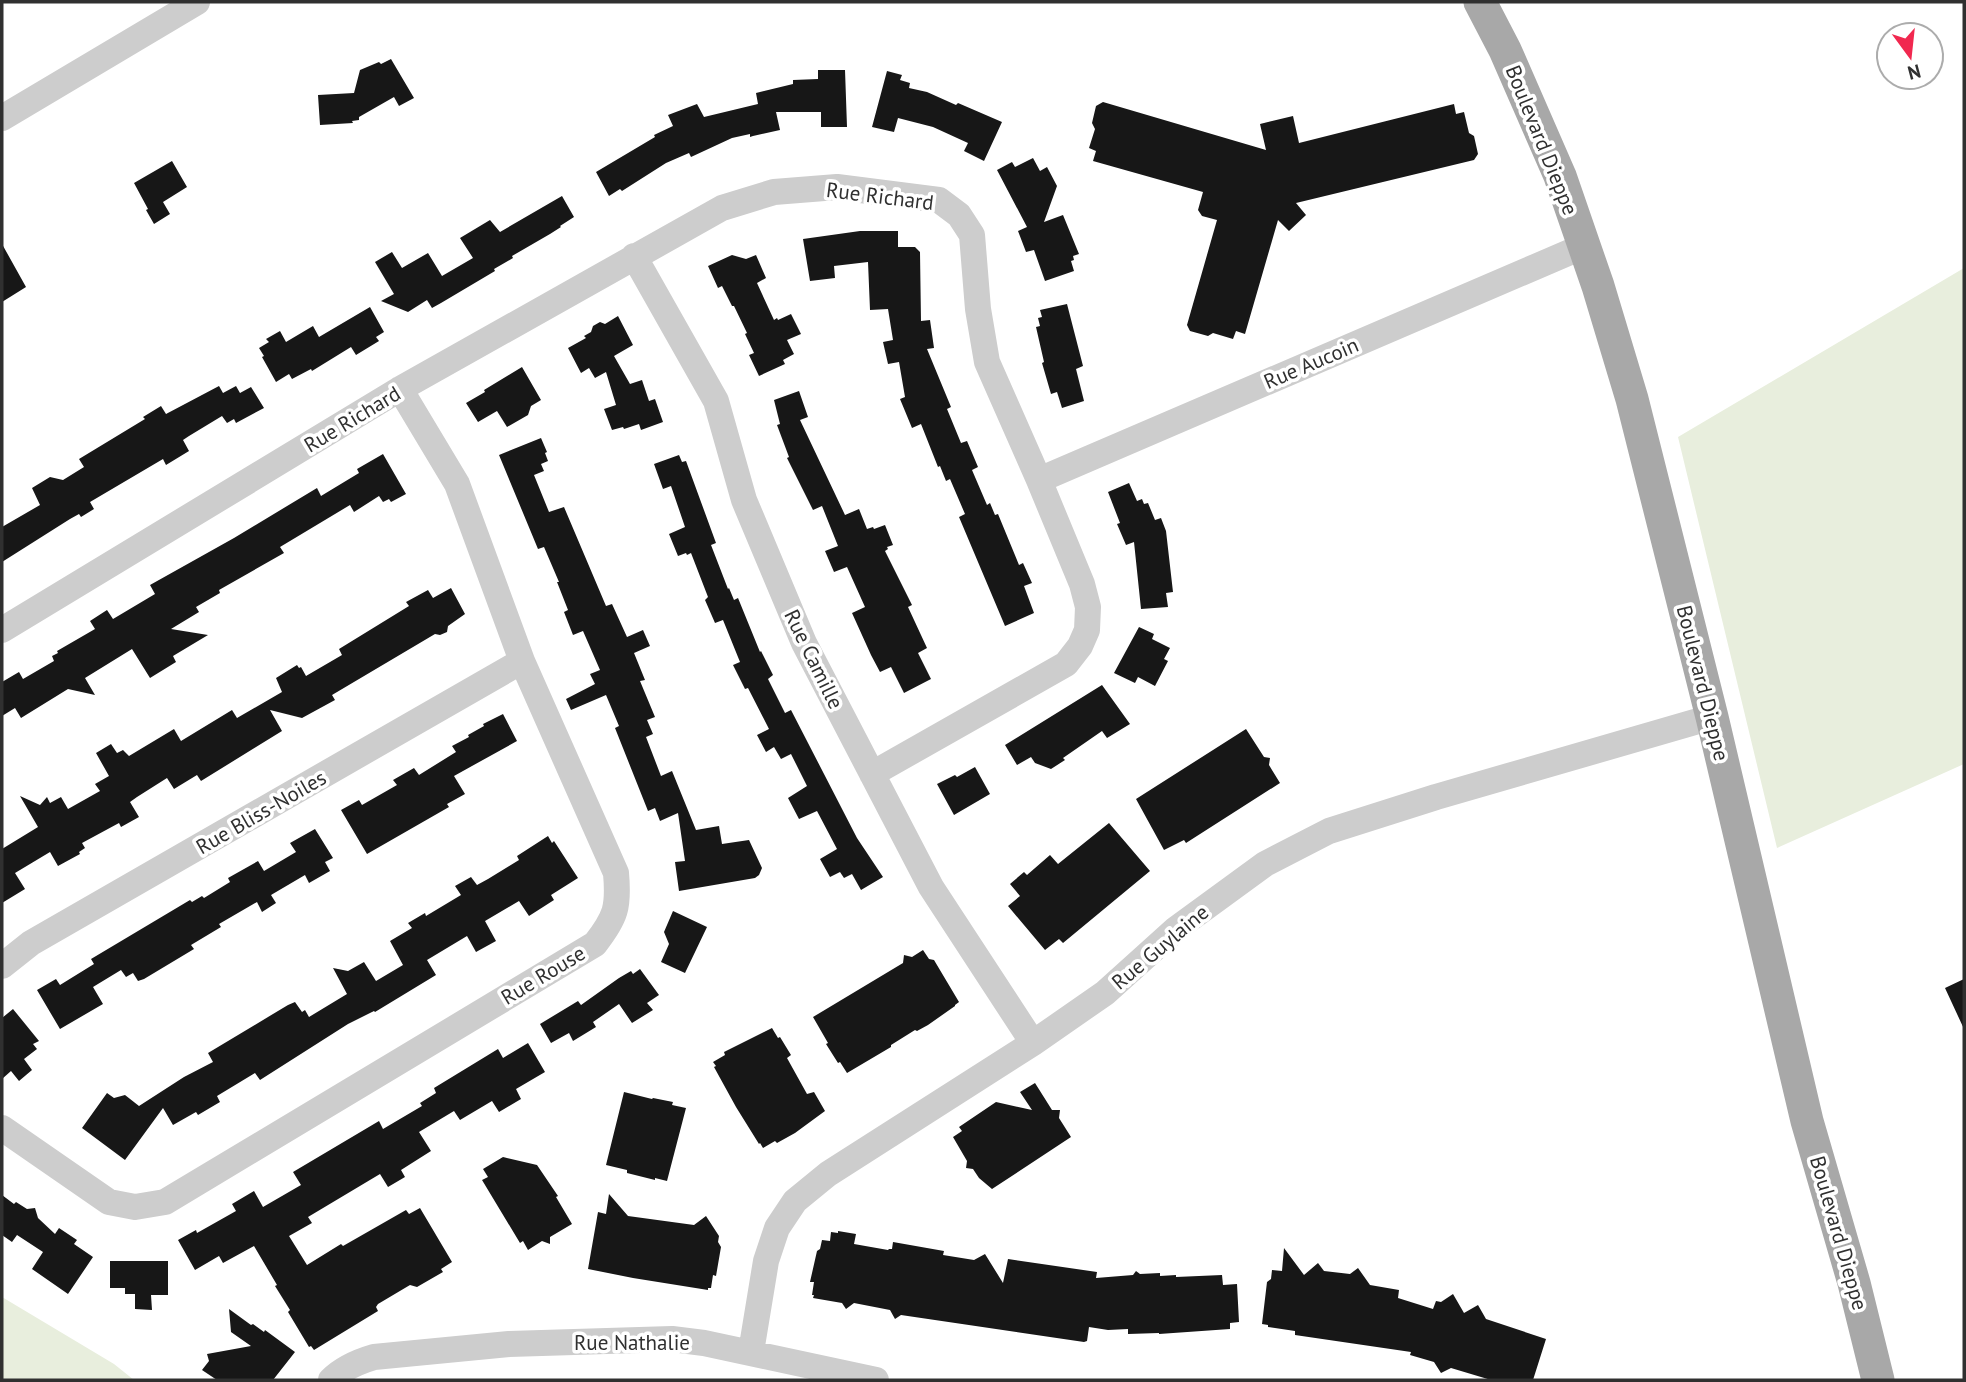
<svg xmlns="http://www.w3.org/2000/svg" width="1966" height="1382" viewBox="0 0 1966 1382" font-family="'PT Sans',sans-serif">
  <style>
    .green { fill: #e8eedd }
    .building { fill: #171717 }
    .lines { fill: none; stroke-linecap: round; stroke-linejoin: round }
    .minor { stroke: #cdcdcd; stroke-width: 26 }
    .major { stroke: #a8a8a8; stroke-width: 33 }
    .labels { text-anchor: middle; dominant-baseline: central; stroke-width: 7; stroke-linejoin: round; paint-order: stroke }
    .street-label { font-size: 21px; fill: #303030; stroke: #fff }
  </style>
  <rect width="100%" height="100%" fill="#fff"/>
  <!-- green -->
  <path class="green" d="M1964 268V764L1777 848 1678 437Z
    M2 1297 114 1364 134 1380H2Z"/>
  <!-- building -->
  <path class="building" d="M391 59 414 98 399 106 394 97 359 117V120L352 121 353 123 320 125 318 95 354 93 360 70 379 62 381 64Z
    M818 70H845L847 127H821V112H776L780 130 753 136 750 137V134L732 138 691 157 689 153 666 163 622 191 620 189 609 196 596 172 655 137 654 135 673 126 668 115 697 104 704 117 758 104 756 93 793 84V80L818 79Z
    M887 71 902 75 900 80 910 83 909 88 927 92 956 105 958 103 1002 122 984 161 964 151 968 143 933 127 898 118 894 132 872 127Z
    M1103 102 1266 150 1260 124 1293 116 1299 143 1454 104 1456 114 1464 112 1469 133 1474 136 1478 154 1474 160 1296 203 1306 215 1289 231 1278 220 1245 334 1236 331 1233 339 1213 333 1208 336 1190 331 1187 325 1217 220 1202 216 1198 210 1203 192 1093 161 1096 151 1089 148 1095 129 1092 123 1096 106Z
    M1033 158 1040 171 1047 167 1057 186 1044 222 1063 215 1079 254 1073 256 1074 260 1071 261 1074 271 1045 281 1034 250 1026 252 1018 231 1027 227 997 170 1012 162 1015 167Z
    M172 161 187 187 163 202 170 214 154 224 146 210 148 209 134 183Z
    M562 196 574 217 560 226 561 227 550 234 512 256 513 258 494 269 495 271 441 303 432 308 427 300 408 312 381 301 394 294 375 262 392 252 402 268 428 253 442 276 473 258 460 238 490 220 500 232Z
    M860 231H898V247H915L920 252 921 321 930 320 934 348 927 349 951 407 947 409 961 443 967 441 978 467 972 470 987 505 990 503 995 515 998 514 1019 565 1023 563 1032 583 1024 586 1034 613 1005 626 959 517 965 514 950 479 946 481 940 466 938 467 921 424 912 428 900 399 905 397 899 362 888 364 883 342 893 340 888 309 870 310 868 262 834 266 835 278 810 281 803 239Z
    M2 244 26 287 2 302Z
    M732 255 746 259 756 255 766 278 757 283 774 320 777 318 778 320 791 314 801 334 787 340 794 354 783 360 785 364 759 376 749 355 754 353 745 334 747 333 734 306H732L722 286 718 288 708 266Z
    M1067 304 1083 366 1076 369 1084 401 1062 408 1057 392 1051 394 1042 363 1044 362 1036 327 1040 326 1038 318 1042 317 1040 310Z
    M370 307 384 332 376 337 379 341 356 355 351 347 312 371 311 369 292 379 289 374 276 382 262 357 264 356 259 348 269 342 266 339 280 331 286 342 313 326 319 337Z
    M618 316 633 345 614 356 630 384 642 380 649 401 655 399 663 422 641 430 639 424 624 429 623 427 612 430 604 409 616 405 606 372 595 378 589 368 581 373 568 348 586 338 584 336 591 332 593 326 600 322 605 324Z
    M522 367 541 400 531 406 528 415 507 427 497 411 478 422 466 403 485 392 484 390Z
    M219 386 223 393 236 386 240 393 251 387 264 408 236 423 234 419 227 423 222 416 189 436 183 440 189 451 166 465 163 459 90 502 94 509 81 517 79 514 70 519 2 562V527L40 505 32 488 50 477 63 480 84 467 79 459 145 419 143 417 161 406 166 414Z
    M799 391 808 417 800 420 845 515 859 509 867 529 873 527 874 529 885 525 893 545 887 547 888 549 885 551 912 605 908 607 927 648 918 653 931 679 904 693 891 667 880 672 871 655 852 613 865 607 847 567 834 572 825 551 838 546 822 506 813 510 787 458 789 457 777 425 780 424 774 400Z
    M541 438 547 452 545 453 548 461 541 464 544 471 534 475 549 512 564 507 606 606 612 604 627 637 643 630 650 646 634 653 645 680 640 681 655 717 647 720 653 734 646 737 661 776 672 771 696 830 719 826 722 844 749 840 762 868 759 875 755 878 679 891 675 862 685 861 678 813 660 821 655 808 648 811 615 728 619 726 606 695 571 710 566 699 595 684 590 674 600 670 583 631 573 635 564 612 568 610 557 582H559L544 547 538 549 499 455Z
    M383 454 406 494 391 502 389 499 383 502 379 496 354 512 350 505 280 547 284 553 219 590 220 593 196 607 199 612 171 629 208 635 173 656 176 662 150 678 132 649 85 678 95 695 68 689 21 718 15 708 2 716V682L19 672 23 679 54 661 52 656 58 653 57 651 95 629 90 621 107 610 113 619 155 594 150 585 234 538 317 488 321 496 359 473 357 469Z
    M679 455 682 462 686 461 716 543 711 545 728 589 729 588 734 600 738 598 760 652 761 651 773 675 768 679 785 713 791 710 857 838 883 877 861 890 852 874 844 878 840 872 830 877 820 859 837 849 817 811 799 819 788 798 807 786 791 754 781 759 774 747 766 752 757 735 769 729 748 688 745 689 733 665 740 662 723 620 715 623 705 600 708 597 691 553 687 555 686 553 678 556 669 534 685 527 671 486 663 489 654 464Z
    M1129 483 1137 501 1142 499 1144 504 1148 503 1155 520 1161 518 1166 531 1173 592 1166 593 1168 607 1141 609 1134 542 1126 545 1117 524 1120 523 1108 492Z
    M451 588 465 614 448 626 447 632 440 635 435 634 332 695 335 700 302 718 270 710 282 731 201 781 197 775 174 789 167 778 137 797 130 802 139 817 121 827 119 823 82 843 85 848 79 852 80 854 58 866 50 852 15 873 25 889 2 903V849L38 827 20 796 40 805 47 797 50 803 61 797 68 809 100 791 95 784 109 776 96 753 111 744 117 753 123 750 129 756 174 729 181 741 232 710 237 718 282 692 276 678 297 665 299 668 301 667 306 676 342 655 339 649 409 606 406 602 428 590 433 598Z
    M1139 627 1154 634 1152 639 1170 648 1164 659 1168 661 1155 686 1138 677 1135 683 1114 673Z
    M1102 685 1130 724 1107 738 1102 731 1063 758 1065 760 1051 769 1035 763 1031 757 1017 765 1005 745Z
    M503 714 517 741 454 776 465 794 447 804 449 807 367 854 341 810 359 800 362 805 397 785 393 780 414 768 419 775 456 752 452 746 469 737 468 735 484 726 483 724Z
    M1246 729 1264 757 1270 758 1269 765 1280 783 1186 843 1184 840 1164 850 1136 799Z
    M975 767 990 794 954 815 937 784 955 775 957 777Z
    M1109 823 1150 871 1063 943 1059 939 1045 950 1008 906 1020 896 1010 884 1024 872 1027 875 1050 855 1058 864Z
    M315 829 333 858 325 862 330 871 309 883 305 875 271 895 276 903 262 912 257 902 219 924 221 927 191 945 194 949 144 979 138 981 133 973 126 977 121 970 93 987 103 1004 60 1029 37 990 56 979 60 985 94 964 91 959 190 900 192 902 202 896 204 898 230 882 228 878 258 861 264 871 296 852 290 843Z
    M548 836 552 843 554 841 578 878 551 895 554 900 529 916 519 901 485 921 496 941 476 952 467 936 427 960 436 975 375 1012 374 1011 348 1024 260 1080 255 1073 217 1096 220 1102 198 1115 196 1112 173 1125 163 1108 125 1160 82 1128 107 1093 114 1098 125 1095 139 1106 184 1077 213 1062 208 1053 288 1005 295 1002 302 1012 305 1010 309 1017 347 994 333 968 348 971 364 962 376 981 403 965 390 941 412 928 408 923 425 913 426 916 461 895 455 886 471 877 477 885 488 879 519 860 517 856Z
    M673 911 707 927 685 973 661 962 669 944 664 932Z
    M923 950 929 959 934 960 959 1002 955 1005V1006L928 1025 917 1031 915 1030 891 1045V1047L847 1073 840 1062 838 1063 826 1044 828 1043 813 1017 903 963 904 955 912 957Z
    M640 969 659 995 647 1003 653 1010 632 1023 619 1004 593 1022 596 1027 573 1041 569 1033 551 1043 540 1024 578 1001 581 1005 619 978 631 971 633 974Z
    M1964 979V1029L1945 988Z
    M13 1009 39 1041 33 1044 37 1049 24 1059 32 1070 19 1081 11 1071 2 1079V1018Z
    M772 1028 778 1038 780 1037 791 1055 787 1058 807 1094 814 1092 825 1111 795 1133 777 1143 775 1141 763 1148 760 1143 759 1144 736 1107 714 1067 716 1066 713 1062 725 1055 724 1052Z
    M528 1043 545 1072 516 1089 521 1099 499 1112 492 1101 460 1120 454 1111 419 1132 431 1151 401 1170 405 1177 388 1187 380 1174 308 1217 312 1223 289 1236 307 1265 341 1244 343 1246 406 1210 409 1214 420 1208 452 1262 441 1269 443 1272 417 1287 410 1285 378 1304 376 1307 378 1311 314 1350 311 1346 309 1347 288 1312 290 1310 275 1286 277 1285 254 1246 223 1263 219 1256 195 1270 178 1240 196 1230 197 1233 236 1211 232 1204 254 1191 263 1207 301 1185 293 1172 379 1121 383 1129 422 1106 420 1103 436 1093 434 1088 498 1049 503 1058Z
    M1035 1083 1052 1110H1060L1059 1118 1071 1137 992 1189 979 1178 973 1169 966 1168 967 1161 953 1137 962 1131 959 1127 996 1102 1032 1110 1020 1092Z
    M624 1092 652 1099 653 1098 673 1102 672 1105 686 1108 667 1181 655 1178V1180L627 1173V1170L606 1165Z
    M503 1157 537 1165 558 1196 556 1197 572 1224 550 1237V1244L542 1241 528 1250 523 1241 520 1243 482 1180 488 1177 483 1169Z
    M609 1194 628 1216 694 1225 706 1216 719 1236 718 1242 721 1247 716 1276 713 1275 711 1288H708V1290L633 1278 588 1269 598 1212 606 1214Z
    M2 1195 14 1204 16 1202 27 1209 35 1208 38 1218 55 1234 59 1228 77 1240 74 1244 93 1257 68 1294 32 1269 43 1252 17 1235 12 1242 2 1235Z
    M838 1231 856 1234 854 1244 888 1250 889 1249H892L893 1242 944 1251 943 1255 974 1260 985 1254 1003 1283 1008 1259 1097 1272 1096 1278 1133 1275 1136 1271 1140 1274 1160 1273V1276L1176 1275V1277L1222 1275 1223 1285 1237 1284 1239 1322 1230 1323V1329L1159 1334V1333L1128 1334V1329L1108 1330 1089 1327 1087 1341 1084 1342 901 1315 895 1319 890 1310 854 1303 846 1309 842 1303 813 1298 814 1295H812L814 1282H810L817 1251 820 1249 822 1240 830 1241 831 1232 838 1233Z
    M1284 1248 1304 1275 1318 1263 1324 1271 1350 1274 1358 1268 1370 1285 1399 1290 1398 1298 1433 1309 1436 1301 1441 1302 1453 1294 1464 1313 1478 1305 1486 1319 1546 1339 1533 1380H1491L1451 1368 1441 1373 1434 1362 1410 1355 1411 1352 1295 1335V1331L1268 1327V1325L1262 1324 1267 1282 1271 1279 1272 1270 1282 1271Z
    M110 1261H168V1295H151L152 1310 135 1309V1294H125V1288H110Z
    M229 1309 251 1325 253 1324 264 1332 265 1330 295 1352 273 1380H217L202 1370 209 1361 207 1354 251 1346 231 1332Z"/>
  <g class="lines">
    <!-- minor -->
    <path class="minor" d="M2 118 197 2
      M634 256 716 401 744 500 804 643 931 887 1033 1043
      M1039 480 1584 246
      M2 630 400 389 722 208 774 192 837 187 939 200 959 215 972 235 978 309 987 362 1039 480 1082 584 1088 607 1087 630 1080 646 1066 664 872 774
      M2 966 31 943 522 661
      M2 1128 109 1202 135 1207 165 1202 595 944C616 917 619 907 616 873L522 661 457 484 400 389
      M751 1352 766 1261 777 1228 795 1201 828 1174 1033 1043 1105 993 1176 929 1265 864 1329 831 1436 797 1712 717
      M331 1380C343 1368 357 1362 374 1357L509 1344 672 1339 704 1343 876 1380"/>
    <!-- major -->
    <path class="major" d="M1480 2 1505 50 1560 176 1598 286 1632 399 1712 717 1807 1121 1854 1283 1878 1380"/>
  </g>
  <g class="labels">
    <!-- street labels -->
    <g class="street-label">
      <text transform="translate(1542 140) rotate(68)">Boulevard Dieppe</text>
      <text transform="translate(880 196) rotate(7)">Rue Richard</text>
      <text transform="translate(1311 363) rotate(-23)">Rue Aucoin</text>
      <text transform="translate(352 419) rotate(-31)">Rue Richard</text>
      <text transform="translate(814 659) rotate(64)">Rue Camille</text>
      <text transform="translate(1703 683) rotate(76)">Boulevard Dieppe</text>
      <text transform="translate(261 812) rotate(-30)">Rue Bliss-Noiles</text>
      <text transform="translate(1160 947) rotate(-40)">Rue Guylaine</text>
      <text transform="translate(543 975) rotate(-31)">Rue Rouse</text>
      <text transform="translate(1839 1233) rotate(74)">Boulevard Dieppe</text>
      <text x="632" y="1342">Rue Nathalie</text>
    </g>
  </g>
  <!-- border -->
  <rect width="1966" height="1382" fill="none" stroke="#303030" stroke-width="7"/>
  <!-- north arrow -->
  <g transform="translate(1910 56) rotate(165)"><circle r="33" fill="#ffffff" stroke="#acacac" stroke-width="2"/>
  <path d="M0-5L12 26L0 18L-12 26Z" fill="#f1284f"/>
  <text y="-10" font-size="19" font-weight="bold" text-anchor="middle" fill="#303030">N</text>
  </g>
</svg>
